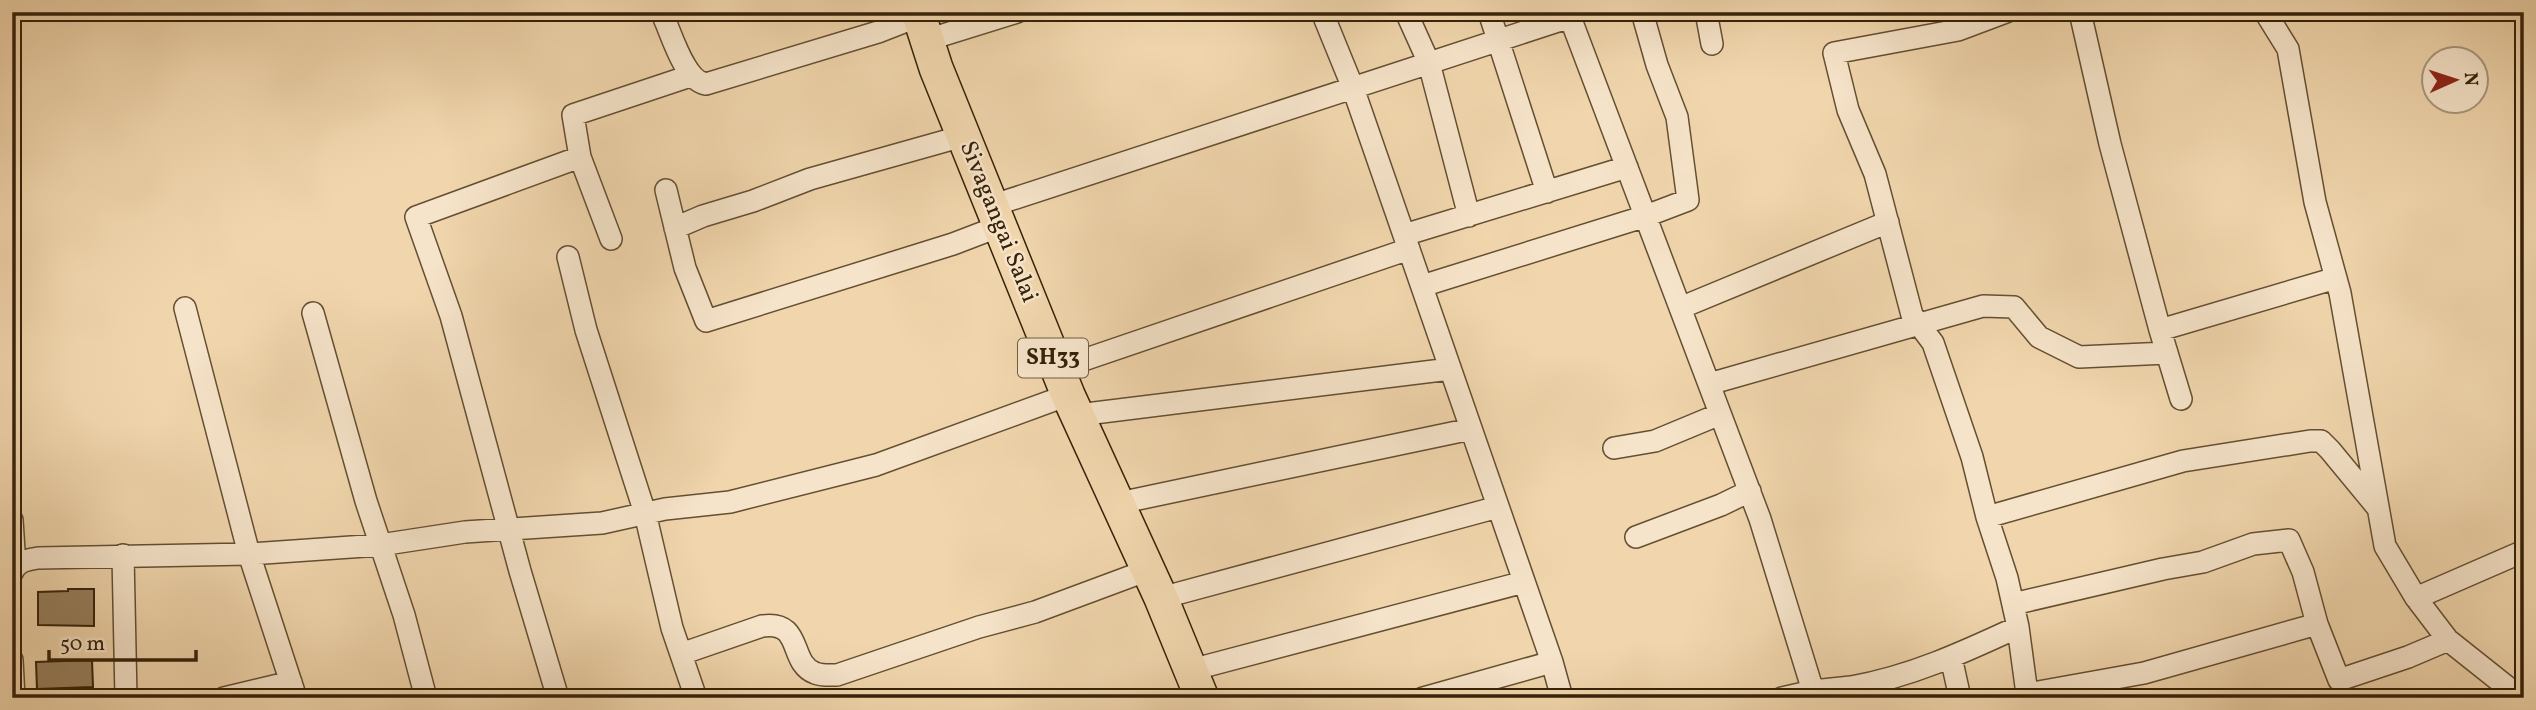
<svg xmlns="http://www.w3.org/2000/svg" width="2536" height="710" viewBox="0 0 2536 710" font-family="Vollkorn,serif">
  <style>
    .building { fill: #97805e; stroke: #352209; stroke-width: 2 }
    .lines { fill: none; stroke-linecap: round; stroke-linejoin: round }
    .street-casing { stroke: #644f32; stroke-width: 24 }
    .primary-casing { stroke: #352209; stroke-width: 36 }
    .street { stroke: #f6e4ca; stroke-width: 21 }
    .primary { stroke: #f1d6ad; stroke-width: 33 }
    .labels { text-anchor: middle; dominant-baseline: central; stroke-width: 5; stroke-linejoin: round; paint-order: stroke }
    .shield { fill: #f6e4ca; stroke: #6f5c43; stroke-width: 2 }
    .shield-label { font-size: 23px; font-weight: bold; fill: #352209 }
    .street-label { font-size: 24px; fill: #352209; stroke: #f6e4ca }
  </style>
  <rect width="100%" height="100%" fill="#f1d6ad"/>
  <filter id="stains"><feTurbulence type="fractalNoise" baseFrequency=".00286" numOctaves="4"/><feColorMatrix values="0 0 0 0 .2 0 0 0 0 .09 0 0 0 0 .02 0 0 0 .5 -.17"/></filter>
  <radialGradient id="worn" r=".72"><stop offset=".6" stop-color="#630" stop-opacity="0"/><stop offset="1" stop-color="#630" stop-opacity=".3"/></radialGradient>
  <!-- building -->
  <path class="building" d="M68 589H94V626L38 625V592L68 591Z
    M92 660 93 687 37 689 36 662Z"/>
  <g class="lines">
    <defs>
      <path id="street" d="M1322 12 1353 88 1552 662 1562 698
        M1406 12 1429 63 1469 216
        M1489 12 1547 192
        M1706 12 1712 44
        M2006 12 1958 30 1834 53 1848 110 1875 174 1912 315 1933 343 1972 457 1987 517 2007 578 2018 627 2027 694 2144 673 2317 624 2339 680 2408 657 2448 640
        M2080 12 2110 144 2160 330 2181 399
        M2265 12 2288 49 2315 202 2340 293 2385 546 2416 598 2448 640 2521 698
        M664 18C672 36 685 81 706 84L878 32 919 16
        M927 40 1017 12
        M580 157 611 239
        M666 190 685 268 706 321 953 244 1000 226
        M991 206 1570 17 1760 519 1813 691 1851 687 1853 698
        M675 228 703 216 753 201 810 179 963 136
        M1404 235 1627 167
        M568 257 586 330 645 513 672 628 696 698
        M1422 286 1646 216 1688 200 1677 117 1657 65 1642 12
        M1680 308 1888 222
        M313 313 366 501 404 615 426 698
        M2160 330 2336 278
        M1057 369 1409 249
        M1709 384 1983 306 2014 307 2039 337 2079 357 2167 353
        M1078 415 1450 369
        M1614 448 1655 441 1720 414
        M1119 503 1471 429
        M1987 517 2183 461 2310 441H2321L2330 450 2377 507
        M12 520 15 566
        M1636 537 1721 505 1750 491
        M123 555 126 698
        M12 573C17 561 26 560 38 558L249 554 185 308
        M1161 598 1498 507
        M2416 598 2524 551
        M2013 604 2163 569 2203 562 2253 544 2289 540 2303 572 2317 624
        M681 654 762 626C804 620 788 663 815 673 822 676 830 675 837 675L979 627 1035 612 1148 570
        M1951 657 1960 698
        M12 660 14 698
        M1191 670 1524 582
        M1851 687C1910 677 1964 652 2018 627
        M224 698 291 682
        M296 698 249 554 380 545 465 532 602 523 665 509 730 502 876 465 1068 395
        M558 698 520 571 451 316 416 217 580 157 573 115 690 76
        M1423 698 1552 662
        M1782 698 1813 691"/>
      <path id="primary" d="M918 12 936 68 1068 395 1161 598 1202 698"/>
    </defs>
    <!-- street casing -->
    <use href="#street" class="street-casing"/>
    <!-- primary casing -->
    <use href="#primary" class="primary-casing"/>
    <!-- street -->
    <use href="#street" class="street"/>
    <!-- primary -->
    <use href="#primary" class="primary"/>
  </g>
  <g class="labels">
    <!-- shield labels -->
    <rect class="shield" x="1018" y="338.5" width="70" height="39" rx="5"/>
    <g class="shield-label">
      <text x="1053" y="358">SH33</text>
    </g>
    <!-- street labels -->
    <g class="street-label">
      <text transform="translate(998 222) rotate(68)">Sivagangai Salai</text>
    </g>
  </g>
  <!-- margin -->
  <rect width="2536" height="710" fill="none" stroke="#f1d6ad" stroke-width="42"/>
  <rect x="14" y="14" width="2508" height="682" fill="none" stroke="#352209" stroke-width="3.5"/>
  <rect x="21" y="21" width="2494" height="668" fill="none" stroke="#352209" stroke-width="2"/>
  <!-- north arrow -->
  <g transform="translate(2455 80) rotate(87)"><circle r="33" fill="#f6e4ca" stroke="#a9967d" stroke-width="2"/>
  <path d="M0-5L12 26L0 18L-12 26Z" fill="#8f2418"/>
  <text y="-10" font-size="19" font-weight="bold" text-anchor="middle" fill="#352209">N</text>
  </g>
  <!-- scale -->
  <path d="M49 650v10h147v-10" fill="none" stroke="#352209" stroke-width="3.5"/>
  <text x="60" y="650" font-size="21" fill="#352209" stroke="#f6e4ca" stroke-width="5" paint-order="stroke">50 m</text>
  <rect width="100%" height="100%" filter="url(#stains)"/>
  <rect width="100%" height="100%" fill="url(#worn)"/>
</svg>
